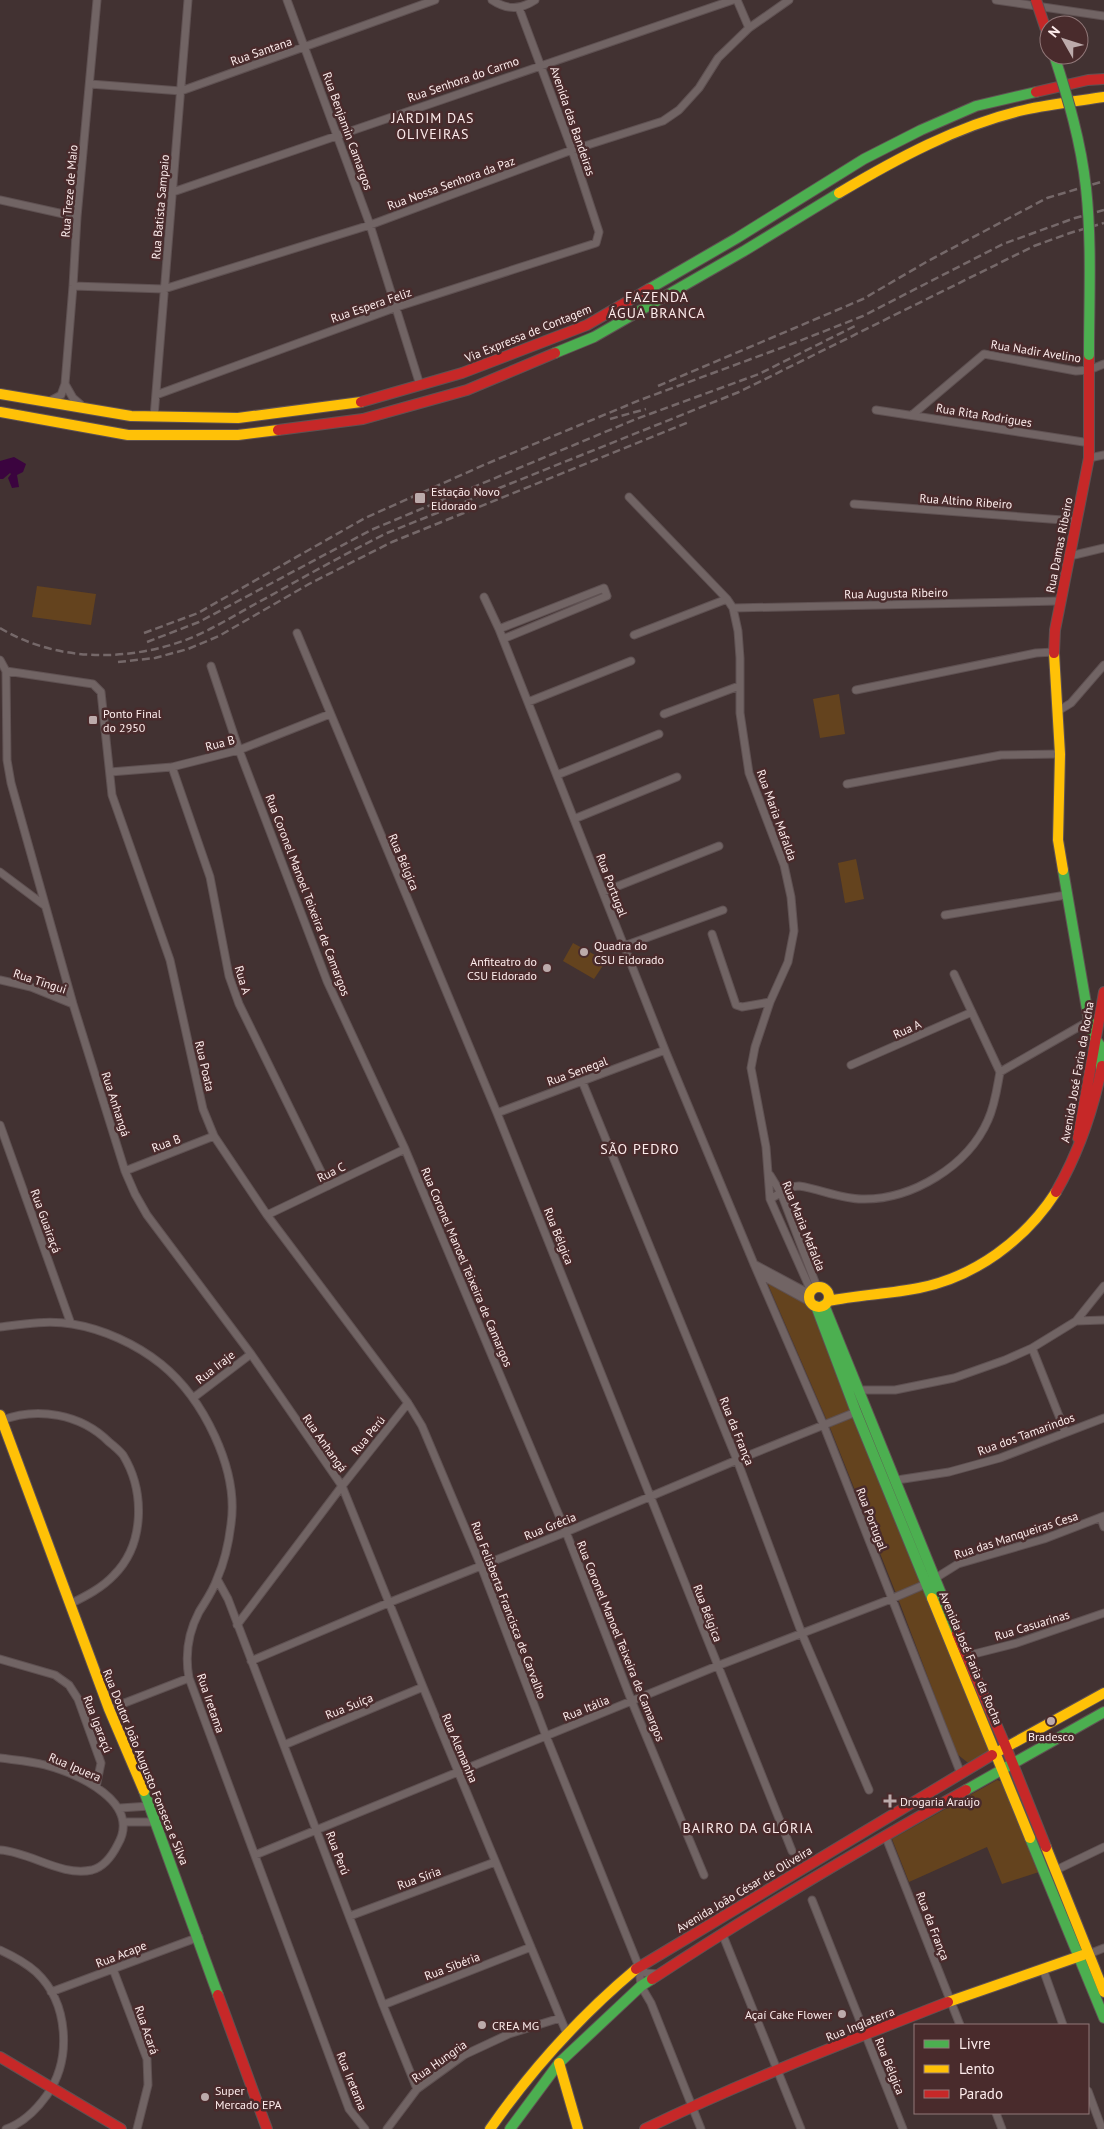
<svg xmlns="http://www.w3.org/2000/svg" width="1104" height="2129" viewBox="0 0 1104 2129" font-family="'PT Sans',sans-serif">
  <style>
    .green { fill: #64431e }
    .water { fill: #3b043f }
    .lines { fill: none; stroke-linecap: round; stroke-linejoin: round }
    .street-casing { stroke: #5f5152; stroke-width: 9 }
    .fast-casing { stroke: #5f5152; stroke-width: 12 }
    .slow-casing { stroke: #5f5152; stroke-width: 12 }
    .jam-casing { stroke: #5f5152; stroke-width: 12 }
    .street { stroke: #716464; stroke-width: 7 }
    .fast { stroke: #4caf50; stroke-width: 10 }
    .slow { stroke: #ffc107; stroke-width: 10 }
    .jam { stroke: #c62828; stroke-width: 10 }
    .rail { stroke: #756869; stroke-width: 2.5; stroke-dasharray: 8 4; stroke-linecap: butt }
    .fast-bridge-casing { stroke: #5f5152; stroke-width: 12; stroke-linecap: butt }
    .jam-bridge-casing { stroke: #5f5152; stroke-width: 12; stroke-linecap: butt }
    .fast-bridge { stroke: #4caf50; stroke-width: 10 }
    .jam-bridge { stroke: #c62828; stroke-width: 10 }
    .poi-dot { fill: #bcabab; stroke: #492b2c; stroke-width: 2 }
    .labels { text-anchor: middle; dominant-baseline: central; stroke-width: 5; stroke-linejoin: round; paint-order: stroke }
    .street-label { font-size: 12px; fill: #fdecec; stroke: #492b2c }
    .poi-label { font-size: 12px; fill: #fdecec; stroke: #492b2c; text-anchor: start }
    .neighbourhood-label { font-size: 14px; letter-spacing: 1px; fill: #fdecec; stroke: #492b2c }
  </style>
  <rect width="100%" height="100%" fill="#423232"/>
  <!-- green -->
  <path class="green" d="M37 586 96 594 91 625 32 617Z
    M839 694 845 734 820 738 813 699Z
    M856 859 864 899 845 903 838 863Z
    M573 943 606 961 594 979 563 961Z
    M767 1282 802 1300 812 1310 994 1752 972 1766 957 1754 899 1601 831 1430Z
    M997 1780 1005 1783 1039 1872 1002 1884 987 1847 909 1882 892 1839Z"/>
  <!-- water -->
  <path class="water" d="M14 457 26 464 23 472 17 475 19 487 12 488 8 478 11 474 10 473 3 479H0V461Z"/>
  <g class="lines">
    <defs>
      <path id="street" d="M287 0 370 225 420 385
        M492 0C507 10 520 10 535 0
        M737 0 749 28
        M996 0 1104 16
        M90 84 181 91 435 0
        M173 192 733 0
        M0 200 77 217
        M73 286 164 289 370 225 572 150 663 121 679 110 699 88 718 58 749 28 789 0
        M65 384 73 398 81 405
        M156 395 397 307 596 243 599 232 572 150 519 8
        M48 402 61 395 65 384 73 286 77 217 97 0
        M876 410 1090 443
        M912 415 984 354 1076 371 1089 370 1104 364
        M154 417 188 0
        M1089 458 1104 455
        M629 497 727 599 733 608 738 631 740 658V713L749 773 784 865 791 897 794 931 788 962 770 1002 755 1047 751 1068 766 1147 770 1199 811 1291
        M854 504 1076 521
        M1070 556 1104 548
        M484 597 499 629 665 1050 754 1264 824 1426 961 1774
        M733 608 1060 601
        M499 629 604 588 607 596 503 639
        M297 633 497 1113 792 1851
        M634 635 727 599
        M0 660 6 671 7 760 11 783 73 1004 125 1171 135 1194 147 1215 251 1354 342 1486 423 1687 567 2034
        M211 666 239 750 327 981 405 1149 566 1532 632 1702 704 1875
        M6 671 93 684 101 692 112 795 170 960 203 1109 214 1136 267 1215 408 1403 422 1426 481 1566 546 1736 639 1967 641 1986 651 2003 701 2129
        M856 690 1036 653 1054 652
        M528 702 631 661
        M1058 711 1071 703 1104 665
        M664 714 739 686
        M172 767 210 877 229 976 239 1004 328 1186
        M110 772 172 767 239 750 330 714
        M557 775 659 734
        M847 784 1001 755 1060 754
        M574 819 677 777
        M0 872 44 905
        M603 892 719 846
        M945 915 1066 895
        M712 934 736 1005 742 1007 770 1002
        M624 946 723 910
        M954 974 1000 1072
        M0 980 31 987 73 1004
        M851 1065 972 1012
        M582 1081 737 1460 802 1634 869 1790
        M497 1113 665 1050
        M0 1125 71 1324
        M125 1171 214 1136
        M770 1175 781 1193 817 1287
        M770 1199 791 1187 799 1186C820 1189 841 1199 862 1199 912 1200 968 1166 988 1120 995 1105 997 1088 1000 1072L1089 1021
        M267 1215 405 1149
        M754 1264 810 1294
        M759 1274 810 1302
        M1076 1321 1104 1320
        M0 1327C23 1324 48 1320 72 1324 103 1329 136 1344 161 1364 203 1398 239 1469 231 1524 229 1541 224 1563 217 1579 213 1591 205 1602 199 1612 188 1633 185 1656 189 1678L349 2109 365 2129
        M1032 1348 1065 1431
        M860 1390H895L954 1378 1005 1360 1032 1348 1076 1321 1104 1286
        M193 1398 251 1354
        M0 1421C37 1406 81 1414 109 1442 114 1446 119 1450 123 1455 145 1491 145 1544 114 1575 102 1588 86 1596 70 1604
        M897 1480 949 1472 1000 1458 1104 1418
        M1101 1518 1104 1527
        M217 1579 228 1599 383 2005 417 2089
        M237 1625 342 1486 408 1403
        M966 1656 1017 1643 1104 1613
        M0 1659 55 1675 69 1685 78 1699 101 1763 96 1787
        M251 1661 388 1603 566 1532 737 1460 856 1412
        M109 1709 189 1678
        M284 1745 423 1687
        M0 1758C15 1760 31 1761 45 1765 78 1774 142 1802 118 1844 113 1854 104 1867 92 1870 61 1877 31 1852 0 1850
        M120 1808 150 1806
        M124 1822H156
        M885 1835 960 2025
        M255 1855 717 1666 891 1599 926 1584 958 1564 1044 1539 1104 1516
        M1054 1871 1104 1847
        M812 1900 903 2129
        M350 1916 495 1862
        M722 1933 801 2129
        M0 1950C13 1956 25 1962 36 1972 69 2003 72 2059 47 2095 37 2109 23 2123 6 2129
        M1089 1954 1104 1948
        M639 1967 646 1973 659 1974
        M113 1969 147 2059 148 2085 137 2129
        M1043 1969 1063 2025
        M51 1992 199 1937
        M383 2005 531 1947
        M1088 2091 1102 2129
        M996 2113 1002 2129
        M387 2129 417 2089 464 2055 509 2034 560 2018"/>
      <path id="fast" d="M649 289 737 238 864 159 921 130 976 106 1036 92
        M555 353 594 337 744 251 839 193
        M1063 870 1089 1021 1092 1034 1101 1047V1071
        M824 1305 957 1633
        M816 1306 856 1412 932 1598
        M966 1790 1104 1712
        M144 1791 218 1995
        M1030 1838 1104 2018
        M510 2129 559 2063 641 1986 652 1979"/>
      <path id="slow" d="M839 193C896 159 959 125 1024 110 1050 104 1078 101 1104 97
        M0 394 131 416 238 418 361 402
        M0 412 128 435H238L278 430
        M1054 653 1060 754 1058 840 1063 870
        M809 1297a10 10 0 1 1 20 0a10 10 0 1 1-20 0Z
        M828 1301C858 1295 889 1294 919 1288 975 1277 1025 1240 1056 1192
        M0 1415 109 1709 144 1791
        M932 1598 1030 1838
        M992 1755 1104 1693
        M1046 1847 1104 1992
        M948 2002 1083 1955
        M559 2063 578 2129
        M490 2129C532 2069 580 2016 636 1969"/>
      <path id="jam" d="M1036 92 1088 80 1104 79
        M361 402 462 373 587 325 649 289
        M278 430 363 419 467 390 555 353
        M1054 653 1055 630 1089 458V355
        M1078 1138 1104 992
        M1056 1192C1079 1152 1093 1111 1102 1066
        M957 1633 1006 1747 1046 1847
        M636 1969 992 1755
        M652 1979C754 1912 859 1850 966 1790
        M218 1995 267 2129
        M0 2057 121 2129
        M645 2129C744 2081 846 2042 948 2002"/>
    </defs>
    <!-- street casing -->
    <use href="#street" class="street-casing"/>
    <!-- fast casing -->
    <use href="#fast" class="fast-casing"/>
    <!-- slow casing -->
    <use href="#slow" class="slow-casing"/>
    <!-- jam casing -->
    <use href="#jam" class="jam-casing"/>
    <!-- street -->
    <use href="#street" class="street"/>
    <!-- fast -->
    <use href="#fast" class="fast"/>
    <!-- slow -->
    <use href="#slow" class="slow"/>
    <!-- jam -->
    <use href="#jam" class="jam"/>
    <!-- rail -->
    <path class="rail" d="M658 386 863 299 928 261 1047 198 1104 181
      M610 419 646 409
      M0 628C55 661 123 662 183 641 213 630 241 611 270 596 309 574 347 553 387 533L739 392 1034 246 1070 233 1104 223
      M144 633 198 613 365 518 486 464 640 400 789 345 863 316 1003 244 1075 218 1104 210
      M147 642 199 622 371 530 636 419 759 374 855 326
      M118 662 155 658 188 649 219 636 309 584 392 542 689 422"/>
    <defs>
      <path id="fast-bridge" d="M1054 55C1068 98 1081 142 1086 188 1092 243 1089 299 1089 355"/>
      <path id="jam-bridge" d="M1036 0 1049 39"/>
    </defs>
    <!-- fast-bridge casing -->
    <use href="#fast-bridge" class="fast-bridge-casing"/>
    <!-- jam-bridge casing -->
    <use href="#jam-bridge" class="jam-bridge-casing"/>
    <!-- fast-bridge -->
    <use href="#fast-bridge" class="fast-bridge"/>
    <!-- jam-bridge -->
    <use href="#jam-bridge" class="jam-bridge"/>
  </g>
  <!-- markers -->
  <g class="poi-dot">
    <rect x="414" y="492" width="12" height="12" rx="2.5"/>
    <rect x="88" y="715" width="10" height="10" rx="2.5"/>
    <circle cx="584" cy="952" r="5"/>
    <circle cx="547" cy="968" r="5"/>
    <circle cx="1051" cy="1721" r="5"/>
    <path d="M887.5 1793.5h5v5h5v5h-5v5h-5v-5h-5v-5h5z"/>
    <circle cx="842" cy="2014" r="5"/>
    <circle cx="482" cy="2025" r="5"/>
    <circle cx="205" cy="2097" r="5"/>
  </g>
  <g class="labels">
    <!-- street labels -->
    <g class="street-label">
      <text transform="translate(261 51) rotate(-19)">Rua Santana</text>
      <text transform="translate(463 79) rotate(-19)">Rua Senhora do Carmo</text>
      <text transform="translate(573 121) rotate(71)">Avenida das Bandeiras</text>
      <text transform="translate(348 131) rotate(70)">Rua Benjamin Camargos</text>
      <text transform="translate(451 183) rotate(-20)">Rua Nossa Senhora da Paz</text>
      <text transform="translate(69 191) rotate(-85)">Rua Treze de Maio</text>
      <text transform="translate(160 207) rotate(-85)">Rua Batista Sampaio</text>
      <text transform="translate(371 305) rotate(-19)">Rua Espera Feliz</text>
      <text transform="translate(528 333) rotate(-22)">Via Expressa de Contagem</text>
      <text transform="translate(1036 351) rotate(9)">Rua Nadir Avelino</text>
      <text transform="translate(984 415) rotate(9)">Rua Rita Rodrigues</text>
      <text transform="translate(966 501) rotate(4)">Rua Altino Ribeiro</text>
      <text transform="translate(1059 545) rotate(-79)">Rua Damas Ribeiro</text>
      <text transform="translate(896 593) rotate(-1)">Rua Augusta Ribeiro</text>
      <text transform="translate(220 743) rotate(-15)">Rua B</text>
      <text transform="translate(777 815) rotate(70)">Rua Maria Mafalda</text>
      <text transform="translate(404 862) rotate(67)">Rua Bélgica</text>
      <text transform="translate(612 885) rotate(69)">Rua Portugal</text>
      <text transform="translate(308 895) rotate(69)">Rua Coronel Manoel Teixeira de Camargos</text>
      <text transform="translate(243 980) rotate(73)">Rua A</text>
      <text transform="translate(40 981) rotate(18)">Rua Tingui</text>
      <text transform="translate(907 1029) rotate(-24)">Rua A</text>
      <text transform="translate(205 1066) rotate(77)">Rua Poata</text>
      <text transform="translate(577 1071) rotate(-20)">Rua Senegal</text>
      <text transform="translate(1077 1072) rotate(-80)">Avenida José Faria da Rocha</text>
      <text transform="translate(116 1104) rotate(72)">Rua Anhangá</text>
      <text transform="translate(166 1143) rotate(-21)">Rua B</text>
      <text transform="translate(331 1172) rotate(-26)">Rua C</text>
      <text transform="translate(46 1221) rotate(70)">Rua Guairaçá</text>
      <text transform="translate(804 1226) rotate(68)">Rua Maria Mafalda</text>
      <text transform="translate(559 1236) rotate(68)">Rua Bélgica</text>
      <text transform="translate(467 1267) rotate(67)">Rua Coronel Manoel Teixeira de Camargos</text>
      <text transform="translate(215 1367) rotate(-38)">Rua Iraje</text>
      <text transform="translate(737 1431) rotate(68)">Rua da França</text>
      <text transform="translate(1026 1434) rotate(-20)">Rua dos Tamarindos</text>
      <text transform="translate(368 1435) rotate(-51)">Rua Perú</text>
      <text transform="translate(325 1443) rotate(55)">Rua Anhangá</text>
      <text transform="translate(872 1519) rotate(69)">Rua Portugal</text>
      <text transform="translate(550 1526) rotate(-22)">Rua Grécia</text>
      <text transform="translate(1016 1535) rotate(-18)">Rua das Manqueiras Cesa</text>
      <text transform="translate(509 1610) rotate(69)">Rua Felisberta Francisca de Carvalho</text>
      <text transform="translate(708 1613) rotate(69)">Rua Bélgica</text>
      <text transform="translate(1032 1625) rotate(-17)">Rua Casuarinas</text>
      <text transform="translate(621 1641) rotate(68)">Rua Coronel Manoel Teixeira de Camargos</text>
      <text transform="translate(971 1658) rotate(67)">Avenida José Faria da Rocha</text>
      <text transform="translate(211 1703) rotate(71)">Rua Iretama</text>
      <text transform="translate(349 1706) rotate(-22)">Rua Suíça</text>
      <text transform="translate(586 1708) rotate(-22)">Rua Itália</text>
      <text transform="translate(98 1724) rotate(69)">Rua Igaraçú</text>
      <text transform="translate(460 1748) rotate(67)">Rua Alemanha</text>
      <text transform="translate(75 1767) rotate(23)">Rua Ipuera</text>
      <text transform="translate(146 1767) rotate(68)">Rua Doutor João Augusto Fonseca e Silva</text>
      <text transform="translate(338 1853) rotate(69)">Rua Perú</text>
      <text transform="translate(419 1878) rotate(-20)">Rua Síria</text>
      <text transform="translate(744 1889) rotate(-31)">Avenida João César de Oliveira</text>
      <text transform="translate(933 1926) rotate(69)">Rua da França</text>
      <text transform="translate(121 1954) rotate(-21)">Rua Acape</text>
      <text transform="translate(452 1966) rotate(-21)">Rua Sibéria</text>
      <text transform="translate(860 2024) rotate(-22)">Rua Inglaterra</text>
      <text transform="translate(147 2030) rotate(71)">Rua Acará</text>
      <text transform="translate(439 2061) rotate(-35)">Rua Hungria</text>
      <text transform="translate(890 2066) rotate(68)">Rua Bélgica</text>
      <text transform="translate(352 2081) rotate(68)">Rua Iretama</text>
    </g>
    <!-- poi labels -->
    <g class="poi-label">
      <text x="431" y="491">Estação Novo<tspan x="431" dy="14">Eldorado</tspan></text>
      <text x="103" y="713">Ponto Final<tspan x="103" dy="14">do 2950</tspan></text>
      <text x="594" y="945">Quadra do<tspan x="594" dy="14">CSU Eldorado</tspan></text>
      <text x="537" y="961" text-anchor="end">Anfiteatro do<tspan x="537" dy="14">CSU Eldorado</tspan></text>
      <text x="1051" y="1736" text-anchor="middle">Bradesco</text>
      <text x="900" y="1801">Drogaria Araújo</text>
      <text x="832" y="2014" text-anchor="end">Açaí Cake Flower</text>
      <text x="492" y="2025">CREA MG</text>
      <text x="215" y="2090">Super<tspan x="215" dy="14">Mercado EPA</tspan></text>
    </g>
    <!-- neighbourhood labels -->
    <g class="neighbourhood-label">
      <text x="433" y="118">JARDIM DAS<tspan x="433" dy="16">OLIVEIRAS</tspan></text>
      <text x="657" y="297">FAZENDA<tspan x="657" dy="16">ÁGUA BRANCA</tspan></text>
      <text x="640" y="1149">SÃO PEDRO</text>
      <text x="748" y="1828">BAIRRO DA GLÓRIA</text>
    </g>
  </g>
  <!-- legend -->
  <rect x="914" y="2024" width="175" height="90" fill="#492b2c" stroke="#917879"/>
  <rect x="924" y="2040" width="25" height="8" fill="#4caf50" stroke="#917879"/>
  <text x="959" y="2049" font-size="15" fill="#fdecec">Livre</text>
  <rect x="924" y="2065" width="25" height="8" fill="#ffc107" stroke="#917879"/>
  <text x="959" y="2074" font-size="15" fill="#fdecec">Lento</text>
  <rect x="924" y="2090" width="25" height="8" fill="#c62828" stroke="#917879"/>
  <text x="959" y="2099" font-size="15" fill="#fdecec">Parado</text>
  <!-- north arrow -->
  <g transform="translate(1064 40) rotate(309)"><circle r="24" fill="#492b2c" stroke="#917879"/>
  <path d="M0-4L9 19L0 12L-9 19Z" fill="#bcabab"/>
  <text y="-8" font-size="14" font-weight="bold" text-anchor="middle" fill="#fdecec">N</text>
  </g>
</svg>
